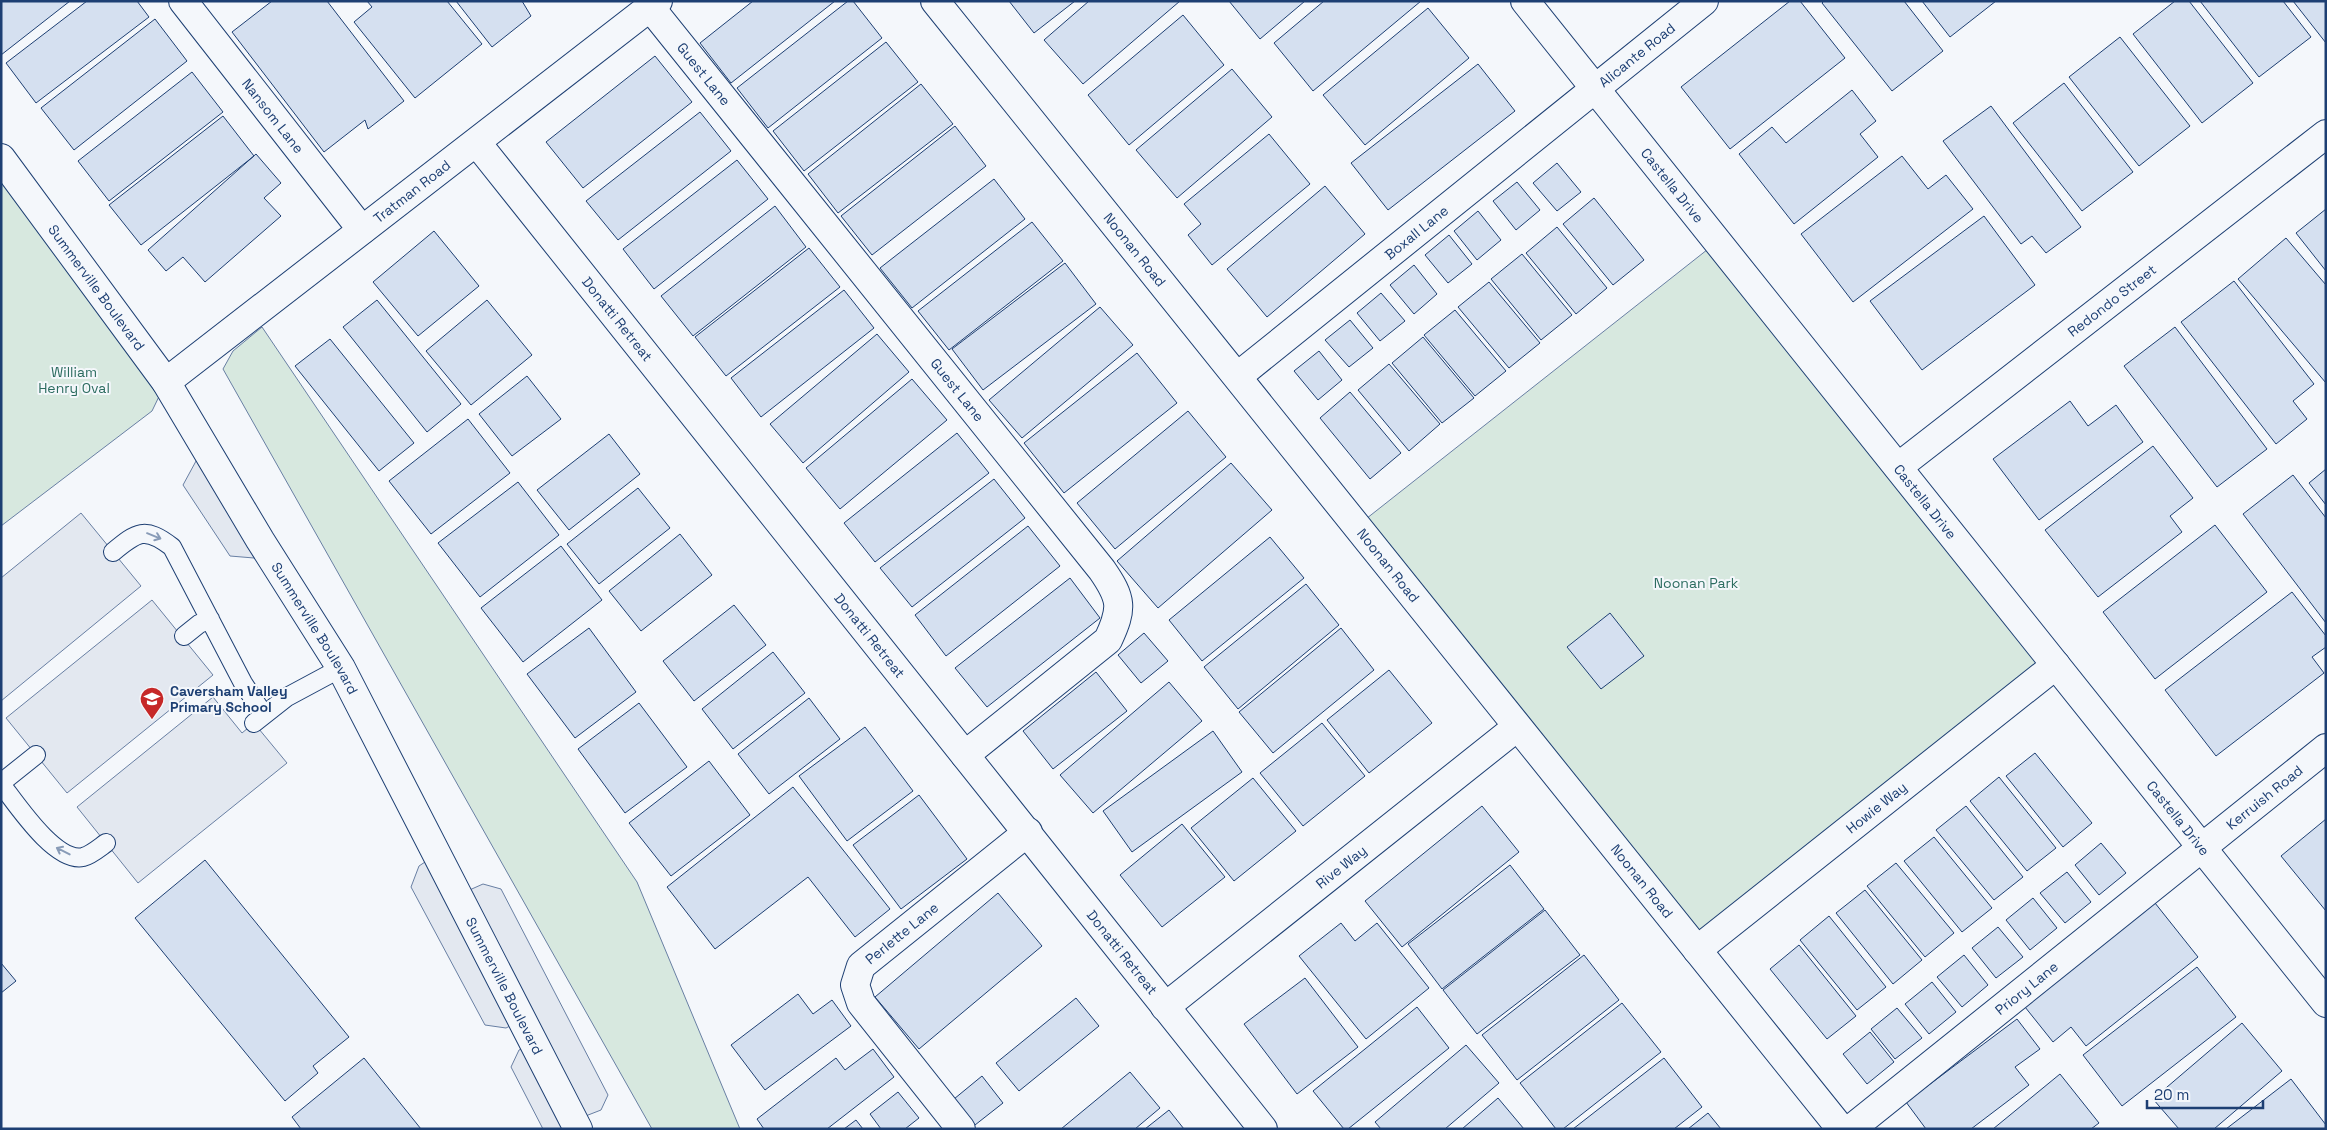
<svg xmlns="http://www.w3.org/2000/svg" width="2327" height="1130" viewBox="0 0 2327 1130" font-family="'Space Grotesk',sans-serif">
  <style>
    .green { fill: #d7e8df; stroke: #687fa3 }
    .parking { fill: #e3e8f0; stroke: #687fa3 }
    .building { fill: #d5e0f0; stroke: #1d3f73 }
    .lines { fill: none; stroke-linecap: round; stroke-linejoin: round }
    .service-casing { stroke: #1d3f73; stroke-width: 20 }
    .minor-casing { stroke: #1d3f73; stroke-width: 30 }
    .service { stroke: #f4f7fb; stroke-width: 18 }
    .minor { stroke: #f4f7fb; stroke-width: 28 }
    .oneway { stroke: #889bb7 }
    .labels { text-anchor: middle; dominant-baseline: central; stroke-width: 4; stroke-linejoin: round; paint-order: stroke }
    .street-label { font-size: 14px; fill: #1d3f73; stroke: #f4f7fb }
    .park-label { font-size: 14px; fill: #2c6c60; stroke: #f4f7fb }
    .poi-label { font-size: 14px; font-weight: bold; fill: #1d3f73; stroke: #f4f7fb; text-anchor: start }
  </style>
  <rect width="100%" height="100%" fill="#f4f7fb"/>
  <!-- green -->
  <path class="green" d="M1 158 166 382 152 411 1 526Z
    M1717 242 2056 665 1697 950 1357 526Z
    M262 327 637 882 740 1129H652L223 369 233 351Z"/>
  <!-- parking -->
  <path class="parking" d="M202 450 266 559 230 556 183 485Z
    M81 513 141 586 1 701V578Z
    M152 600 213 675 67 793 6 718Z
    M213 697 242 733 254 723 287 763 138 883 77 807Z
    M431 858 516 1023 506 1028 485 1025 411 887 419 866Z
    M483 884 501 889 608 1095 601 1110 583 1117 465 892Z
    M531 1044 574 1129H543L511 1067 519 1050Z"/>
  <!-- building -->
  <path class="building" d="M1 1H70L1 55Z
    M87 1H137L149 17 36 103 6 63Z
    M272 1H327L404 101 368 129 365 120 324 152 232 32Z
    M367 1H447L482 44 415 98 354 22 372 7Z
    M456 1H522L531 16 492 47Z
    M753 1H835L731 83 700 43Z
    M848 1H853L882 38 768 128 737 88Z
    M1009 1H1075L1034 33Z
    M1089 1H1180L1083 84 1044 40Z
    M1229 1H1305L1260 39Z
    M1324 1H1421L1313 91 1274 43Z
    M1790 1H1800L1845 58 1730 149 1681 87Z
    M1824 1H1904L1943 51 1892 91 1822 3Z
    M1922 1H1996L1950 37Z
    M2175 1H2189L2253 83 2202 123 2133 34Z
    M2200 1H2283L2311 37 2259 77Z
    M2293 1H2326V43Z
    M1428 8 1469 58 1365 145 1323 95Z
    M1183 15 1224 65 1129 145 1088 95Z
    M155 19 187 61 74 150 41 108Z
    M2120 37 2190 126 2139 166 2069 77Z
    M886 42 918 82 804 171 773 131Z
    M655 56 692 102 583 188 546 142Z
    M1478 64 1515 111 1388 210 1351 163Z
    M1232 69 1272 117 1177 198 1136 150Z
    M192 72 223 112 109 201 78 161Z
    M2064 83 2133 172 2082 211 2013 123Z
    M921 84 953 124 838 213 808 174Z
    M1852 90 1876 121 1860 134 1878 157 1794 224 1739 154 1772 127 1786 143Z
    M1991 106 2081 227 2046 253 2032 236 2021 244 1943 141Z
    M700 112 731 151 618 240 586 201Z
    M223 116 254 156 141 245 109 205Z
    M955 126 986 166 872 255 841 216Z
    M1269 134 1310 184 1212 265 1188 235 1201 224 1184 204Z
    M256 154 281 183 264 198 281 216 205 282 183 257 166 271 148 250Z
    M1902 156 1928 189 1946 175 1973 209 1853 302 1801 234Z
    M737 160 768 199 654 289 623 249Z
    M1557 163 1581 192 1557 211 1533 183Z
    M994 179 1025 219 912 308 880 268Z
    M1517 182 1540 210 1516 230 1493 201Z
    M1325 186 1365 234 1267 317 1227 269Z
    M1594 198 1644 260 1613 285 1563 224Z
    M775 206 806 247 693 336 661 296Z
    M2326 209V271L2296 233Z
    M1478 211 1501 240 1477 260 1454 231Z
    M1984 216 2035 285 1922 370 1870 301Z
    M1032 222 1063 261 949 350 918 311Z
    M1557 227 1607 288 1576 314 1526 253Z
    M434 231 479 286 418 336 373 282Z
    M1449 235 1472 264 1448 283 1425 255Z
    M2286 238 2326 285V383L2238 279Z
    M809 248 840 287 726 376 695 337Z
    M1522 254 1572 315 1541 340 1491 279Z
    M1065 263 1096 304 983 390 952 349Z
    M1414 265 1437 294 1414 314 1390 285Z
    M2234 281 2314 384 2293 401 2307 419 2276 444 2181 322Z
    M1489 282 1540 343 1509 368 1458 307Z
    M844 290 874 328 761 417 731 378Z
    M1381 293 1405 321 1380 341 1357 313Z
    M377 300 461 404 427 432 343 327Z
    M487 300 532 355 471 405 426 351Z
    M1100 307 1133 345 1022 438 989 400Z
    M1455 310 1506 371 1475 396 1424 335Z
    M1350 320 1373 348 1349 367 1325 340Z
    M2175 327 2267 449 2217 487 2124 366Z
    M877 334 909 372 803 463 770 424Z
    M1423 337 1474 398 1442 423 1392 363Z
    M330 339 414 443 379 471 295 366Z
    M1319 351 1342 380 1318 400 1294 371Z
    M1137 353 1177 403 1064 493 1024 443Z
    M1389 364 1440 424 1409 451 1358 390Z
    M527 376 561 419 512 456 479 414Z
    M912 379 947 420 840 509 806 468Z
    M1350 392 1401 453 1370 479 1320 418Z
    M2070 401 2088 426 2116 405 2143 442 2039 520 1993 459Z
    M1188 411 1226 457 1115 549 1077 503Z
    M468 419 510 473 431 534 389 481Z
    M957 433 989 473 875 562 844 523Z
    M609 434 640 474 569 530 537 490Z
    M2153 446 2193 498 2170 516 2182 532 2098 597 2045 530Z
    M1231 463 1272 510 1158 608 1117 561Z
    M2326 469V505L2309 483Z
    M2293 475 2326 518V623L2243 514Z
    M994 479 1025 518 912 607 880 568Z
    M518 482 559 535 480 597 438 543Z
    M638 488 670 528 599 584 567 544Z
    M2215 525 2267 592 2155 679 2103 612Z
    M1028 526 1060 566 946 656 915 615Z
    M680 534 712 575 641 631 609 591Z
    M1270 537 1304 578 1202 661 1169 620Z
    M561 546 602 600 523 662 481 608Z
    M1070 578 1100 618 987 707 955 668Z
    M1306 584 1339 625 1238 709 1204 667Z
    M2292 592 2326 636V647L2312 657 2324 673 2216 756 2165 690Z
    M734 605 766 645 694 701 663 661Z
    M1610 613 1644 656 1601 689 1567 647Z
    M589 628 636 692 575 738 527 674Z
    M1341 628 1374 670 1273 753 1239 712Z
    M1144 633 1168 661 1141 683 1118 655Z
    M773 652 805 693 733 749 702 709Z
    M1389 670 1432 723 1369 773 1327 720Z
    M1096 672 1127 711 1053 769 1023 731Z
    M1169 682 1202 721 1093 813 1060 775Z
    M809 698 840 739 769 794 738 754Z
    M639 703 687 767 625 813 578 749Z
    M1322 723 1365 776 1303 826 1260 773Z
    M865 727 913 791 847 841 799 776Z
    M1213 731 1242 772 1132 852 1103 811Z
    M2035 753 2092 823 2063 847 2006 776Z
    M709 761 750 815 671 876 629 823Z
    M1999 777 2056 848 2027 871 1970 801Z
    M1253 778 1296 831 1234 881 1191 828Z
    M793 787 890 909 855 937 808 877 715 949 667 887Z
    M919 795 967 859 901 909 853 845Z
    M1482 806 1519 852 1402 947 1365 901Z
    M1966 806 2023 877 1994 900 1936 830Z
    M2326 819V911L2281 856Z
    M1182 824 1225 877 1162 927 1120 875Z
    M1934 837 1992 908 1962 932 1904 861Z
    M2101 843 2126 873 2099 895 2075 865Z
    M205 860 349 1037 313 1066 318 1073 285 1101 135 918Z
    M1896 863 1954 933 1925 957 1867 886Z
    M1510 865 1544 909 1442 989 1408 944Z
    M2067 872 2091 902 2065 923 2040 893Z
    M1865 890 1922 960 1893 984 1836 913Z
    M998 893 1042 946 919 1049 875 997Z
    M2033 898 2057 928 2030 950 2006 920Z
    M2155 903 2198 957 2086 1046 2071 1027 2053 1042 2025 1007Z
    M1545 910 1580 955 1477 1034 1443 990Z
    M1829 916 1886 987 1857 1010 1800 940Z
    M1341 923 1355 941 1377 923 1429 988 1366 1039 1299 956Z
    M1998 927 2023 957 1996 978 1972 948Z
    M1799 945 1856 1016 1827 1039 1770 969Z
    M1584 955 1619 1000 1517 1080 1482 1035Z
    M1964 955 1988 985 1962 1007 1937 977Z
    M1 963 16 981 1 993Z
    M2197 967 2236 1017 2122 1106 2083 1055Z
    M1305 978 1358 1047 1297 1094 1244 1024Z
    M1932 982 1956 1012 1929 1034 1905 1004Z
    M798 994 813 1014 832 1000 851 1026 765 1090 731 1045Z
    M1076 998 1099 1026 1019 1091 996 1063Z
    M1622 1003 1661 1052 1563 1129H1556L1520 1083Z
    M1417 1007 1449 1048 1348 1129H1344L1313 1091Z
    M1897 1008 1922 1038 1895 1059 1871 1029Z
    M2017 1019 2040 1049 2015 1067 2029 1085 1971 1129H1926L1906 1102Z
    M2242 1023 2282 1071 2214 1129H2179L2153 1099Z
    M1870 1032 1894 1062 1867 1084 1843 1054Z
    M1466 1045 1499 1083 1445 1129H1381L1375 1122Z
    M873 1049 894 1077 827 1129H764L757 1119 836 1058 845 1070Z
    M364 1058 421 1129H301L292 1117Z
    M1664 1058 1702 1107 1674 1129H1573Z
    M1130 1072 1160 1108 1135 1129H1061Z
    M2060 1074 2099 1123 2091 1129H1993Z
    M982 1076 1003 1103 975 1125 954 1099Z
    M2291 1079 2326 1125V1129H2226Z
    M898 1092 919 1118 905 1129H881L870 1114Z
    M1498 1098 1524 1129H1462Z
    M1169 1110 1184 1129H1145Z
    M1708 1113 1721 1129H1688Z
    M856 1120 863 1129H844Z"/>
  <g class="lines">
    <defs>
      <path id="service" d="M113 552C137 532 145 526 172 547L243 683 264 715
        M184 636 199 624 210 619
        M254 723 287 697 341 668
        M1 783 36 755
        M1 784C16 803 55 863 83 857 91 855 99 848 106 843"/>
      <g id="minor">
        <path id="s1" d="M183 1 362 230"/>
        <path id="s2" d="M935 1 1841 1129"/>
        <path id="s3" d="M1525 1 2326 1003"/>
        <path id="s4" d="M650 7 1102 570C1122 599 1123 608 1108 640L965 755"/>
        <path id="s5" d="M477 143 1263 1129"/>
        <path id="s6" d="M1 158 166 382 260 540 341 668 578 1129"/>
        <path id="s7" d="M1238 376 1704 1"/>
        <path id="s8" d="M166 382 658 1"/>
        <path id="s9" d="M1898 467 2326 134"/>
        <path id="s10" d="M1697 950 2056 665"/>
        <path id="s11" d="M1165 1007 1517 727"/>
        <path id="s12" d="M961 1129 861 1003 855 985 861 966 1028 832"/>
        <path id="s13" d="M1851 1129 2326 748"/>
      </g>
    </defs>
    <!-- service casing -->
    <use href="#service" class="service-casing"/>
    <!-- minor casing -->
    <use href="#minor" class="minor-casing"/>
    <!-- service -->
    <use href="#service" class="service"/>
    <!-- minor -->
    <use href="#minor" class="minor"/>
  </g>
  <!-- one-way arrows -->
  <defs><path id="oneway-shaft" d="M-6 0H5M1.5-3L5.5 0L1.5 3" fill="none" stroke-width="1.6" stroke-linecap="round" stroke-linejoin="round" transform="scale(1.25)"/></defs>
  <g class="oneway">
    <use href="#oneway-shaft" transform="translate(154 536) rotate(22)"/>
    <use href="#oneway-shaft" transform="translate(63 851) rotate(-153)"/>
  </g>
  <!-- icons -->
  <defs>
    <symbol id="school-pin" viewBox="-11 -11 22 30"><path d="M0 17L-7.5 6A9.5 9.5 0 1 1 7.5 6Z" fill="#c62828" stroke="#f4f7fb"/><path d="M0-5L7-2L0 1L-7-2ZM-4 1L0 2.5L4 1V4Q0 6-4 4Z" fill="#fff"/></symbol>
  </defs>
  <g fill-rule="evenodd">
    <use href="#school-pin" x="138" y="685" width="28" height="38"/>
  </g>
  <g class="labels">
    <!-- street labels -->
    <g class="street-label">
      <text stroke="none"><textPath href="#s7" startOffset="512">Alicante Road</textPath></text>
      <text stroke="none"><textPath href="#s4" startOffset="86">Guest Lane</textPath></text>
      <text stroke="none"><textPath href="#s1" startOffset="146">Nansom Lane</textPath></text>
      <text stroke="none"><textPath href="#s3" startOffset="236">Castella Drive</textPath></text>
      <text stroke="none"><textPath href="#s8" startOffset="311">Tratman Road</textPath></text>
      <text stroke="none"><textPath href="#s7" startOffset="229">Boxall Lane</textPath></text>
      <text stroke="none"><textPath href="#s2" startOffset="319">Noonan Road</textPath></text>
      <text stroke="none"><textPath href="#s6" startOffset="161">Summerville Boulevard</textPath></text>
      <text stroke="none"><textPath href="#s9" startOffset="271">Redondo Street</textPath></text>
      <text stroke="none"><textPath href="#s5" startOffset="225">Donatti Retreat</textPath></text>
      <text stroke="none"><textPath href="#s4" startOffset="491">Guest Lane</textPath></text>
      <text stroke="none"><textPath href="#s3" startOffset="641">Castella Drive</textPath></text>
      <text stroke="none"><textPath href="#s2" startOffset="724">Noonan Road</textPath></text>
      <text stroke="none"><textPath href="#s6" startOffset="566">Summerville Boulevard</textPath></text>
      <text stroke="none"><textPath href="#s5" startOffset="630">Donatti Retreat</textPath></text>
      <text stroke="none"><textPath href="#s13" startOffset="530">Kerruish Road</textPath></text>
      <text stroke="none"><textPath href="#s10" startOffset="229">Howie Way</textPath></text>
      <text stroke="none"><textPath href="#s3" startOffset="1046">Castella Drive</textPath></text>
      <text stroke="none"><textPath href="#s11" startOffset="225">Rive Way</textPath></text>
      <text stroke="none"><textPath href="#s2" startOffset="1129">Noonan Road</textPath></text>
      <text stroke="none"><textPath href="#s12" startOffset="252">Perlette Lane</textPath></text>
      <text stroke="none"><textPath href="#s5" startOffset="1035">Donatti Retreat</textPath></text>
      <text stroke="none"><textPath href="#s6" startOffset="971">Summerville Boulevard</textPath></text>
      <text stroke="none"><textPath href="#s13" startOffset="225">Priory Lane</textPath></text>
    </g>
    <!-- park labels -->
    <g class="park-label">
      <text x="74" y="372">William<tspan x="74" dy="16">Henry Oval</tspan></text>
      <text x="1696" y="583">Noonan Park</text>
    </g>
    <!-- poi labels -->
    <g class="poi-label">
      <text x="170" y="691">Caversham Valley<tspan x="170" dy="16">Primary School</tspan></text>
    </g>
  </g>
  <!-- border -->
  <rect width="2327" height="1130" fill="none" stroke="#1d3f73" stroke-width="5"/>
  <!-- scale -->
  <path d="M2147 1100v8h116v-8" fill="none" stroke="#1d3f73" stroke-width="2.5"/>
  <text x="2154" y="1100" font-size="15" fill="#1d3f73" stroke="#f4f7fb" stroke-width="4" paint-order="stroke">20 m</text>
</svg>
